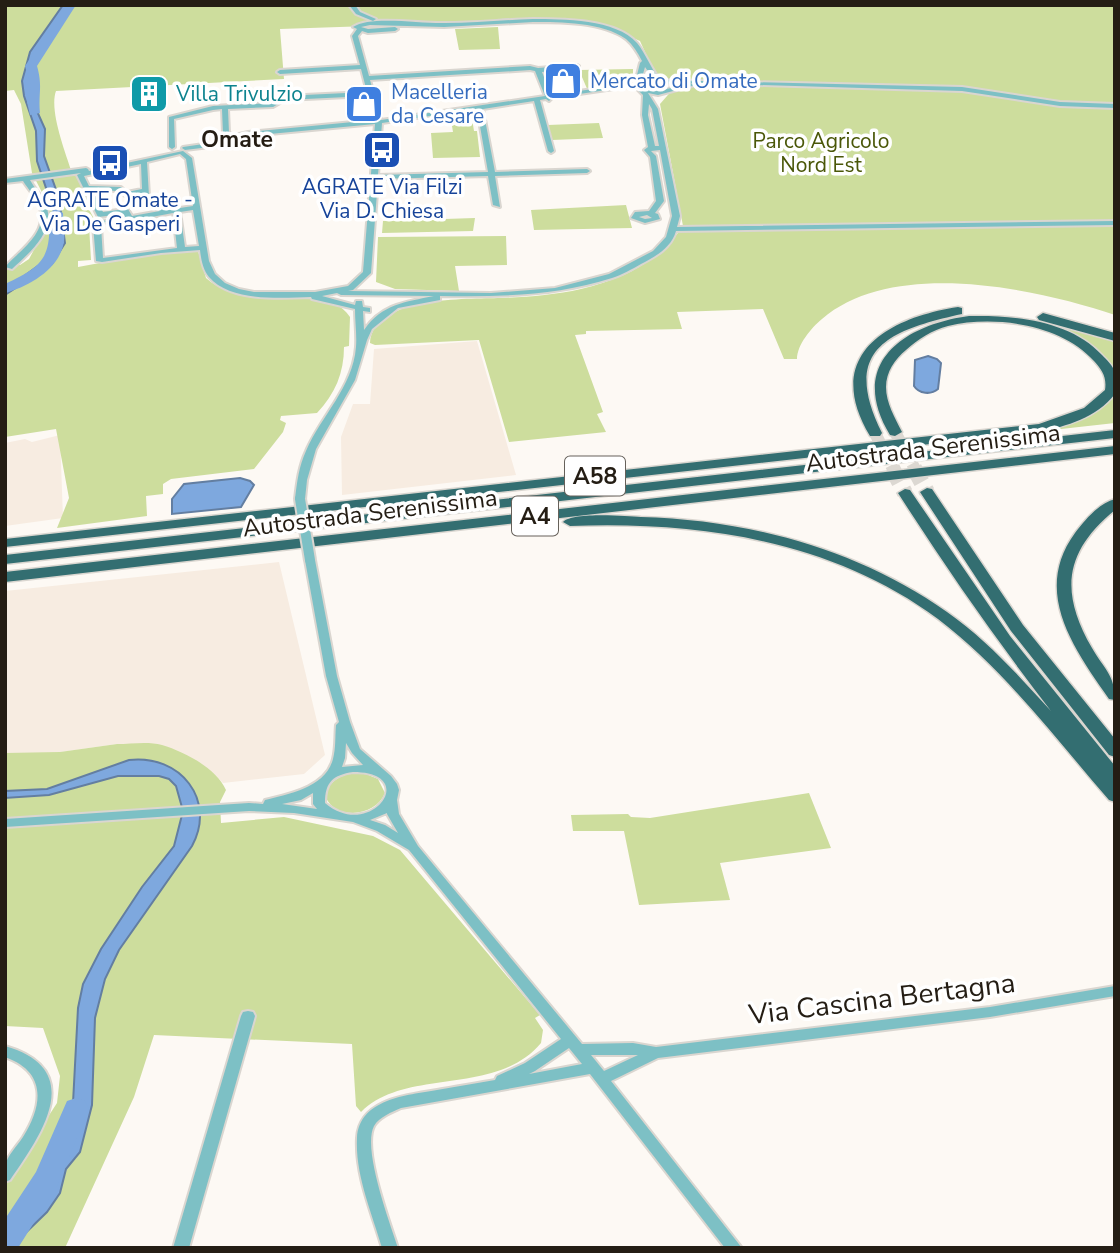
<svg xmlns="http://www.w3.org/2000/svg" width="1120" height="1253" viewBox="0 0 1120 1253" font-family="'Nunito Sans',sans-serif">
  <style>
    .built { fill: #f7ece1 }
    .green { fill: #cddd9d }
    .water { fill: #7ea8de; stroke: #637ea1; stroke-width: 2 }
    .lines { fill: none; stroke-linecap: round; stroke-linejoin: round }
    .river { fill: #7ea8de; fill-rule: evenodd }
    .highway-tunnel-far1 { stroke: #dcd8d2; stroke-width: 12; stroke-dasharray: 12 6; stroke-linecap: butt }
    .highway-tunnel { stroke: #dcd8d2; stroke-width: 16; stroke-dasharray: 16 8; stroke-linecap: butt }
    .minor-casing { stroke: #dad6d0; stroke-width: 4 }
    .highway-casing { stroke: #dad6d0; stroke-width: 3 }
    .minor { fill: #7dc0c5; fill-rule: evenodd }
    .highway { fill: #336e71; fill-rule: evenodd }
    .minor-bridge-casing { stroke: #dad6d0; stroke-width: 14; stroke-linecap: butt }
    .minor-bridge { stroke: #7dc0c5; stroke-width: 10 }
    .labels { text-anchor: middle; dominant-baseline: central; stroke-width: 7; stroke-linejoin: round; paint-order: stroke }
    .far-shop-label { font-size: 21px; fill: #366cbe; stroke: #fff; text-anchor: start }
    .far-culture-label { font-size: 21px; fill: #0d838f; stroke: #fff; text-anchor: start }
    .far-park-label { font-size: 21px; fill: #4a5708; stroke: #fff }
    .far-transit-label { font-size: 21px; fill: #164399; stroke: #fff }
    .far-quarter-label { font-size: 23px; font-weight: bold; fill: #241d14; stroke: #fff }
    .shield { fill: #fff; stroke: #66615a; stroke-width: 2 }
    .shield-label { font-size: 23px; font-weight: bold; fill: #241d14 }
    .street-label { font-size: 24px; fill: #241d14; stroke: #fff }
    .near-street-label { font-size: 28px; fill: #241d14; stroke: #fff }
  </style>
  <rect width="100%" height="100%" fill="#fdf9f4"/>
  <!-- built -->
  <path class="built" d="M477 341 516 475 342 495 341 437 353 404H370L374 349Z
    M60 435 63 518 5 526V443L25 439 32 442Z
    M279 562 325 755 304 774 223 783 214 774 117 744 5 760V591Z"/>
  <!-- green -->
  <path class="green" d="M5 5H1115V315C1035 288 893 258 822 319 811 328 797 345 797 359H784L763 309 677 312 682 329 586 331V334L575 335 603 412 597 414 606 432 509 442 479 340 375 345 370 343C373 296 467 299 501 298 527 297 555 295 581 289 623 279 657 263 683 226L660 104 674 88 673 84 654 72 640 41 605 26 547 20 280 29 284 79 56 91C49 110 65 151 71 170H77L95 204 87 206 97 224 89 225 91 260 78 261V267L165 251H198L206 278C242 312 325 279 350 317L349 346 344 347C344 373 335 394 317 413L281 416 280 420 286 423 283 432 254 469 171 479 163 484V494L146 496 147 516 57 528 69 498 56 429 5 437V265H20L29 259 47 226 48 204 32 173 21 104 14 90 5 91Z
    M498 27 500 49 459 50 455 29Z
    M633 69V81L588 91 579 70Z
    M472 119 474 131H477L480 157 433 158 431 133 453 132 451 120Z
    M599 123 603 138 552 140 548 125Z
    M626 205 632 228 534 230 531 210Z
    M475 218 473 231 382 233 383 221Z
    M506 236 507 265 455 266 459 291 395 289 376 282 378 237Z
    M1037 320 1115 341V370C1096 341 1066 333 1035 322Z
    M1115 392V423L1015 434 1097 410Z
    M117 744C131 744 148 741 162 745 185 752 216 768 226 790L220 802 221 823 284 817 373 836 400 850 540 1015 535 1018 543 1030 541 1043C496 1097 406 1067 361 1112L356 1106 352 1044 154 1035 134 1097 65 1248H5V1183L57 1103 60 1076 43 1028 5 1026V753L60 752Z
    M351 773 366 774 378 779 385 793C376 816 337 821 326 798 326 783 338 777 351 773Z
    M809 793 831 848 720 863 730 900 639 905 624 831H573L571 815 628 814 631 817 650 818Z"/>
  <!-- water -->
  <path class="water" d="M63 5H69L42 46 32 75 38 88 36 109 45 129 44 156 59 198 65 243 52 264 5 295V290L42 263 57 242 55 215 37 161 36 131 24 96 22 81 30 52Z
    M928 356 937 359 941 363 938 389C931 395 919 394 914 386L915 360Z
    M240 478 250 481 254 485 241 507 172 514V499L184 484Z
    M129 760C180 754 217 800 192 846L119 950 105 979 95 1018 92 1105 80 1152 66 1169 60 1193 47 1212 10 1248H5V1232L20 1221 36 1192 62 1159 73 1103 78 1008 83 984 101 949 142 887 174 846 183 811 176 786 169 779 159 776H118L49 795 5 798V791L47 789Z"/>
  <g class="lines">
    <!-- river -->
    <path class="river" d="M66 5H76L37 66C43 87 38 93 40 113L30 115 27 102 31 86 25 66Z
      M56 209 63 213C63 224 66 235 63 246 57 270 28 287 5 293V284C46 265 51 256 49 213Z
      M76 1098 85 1101 89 1109 57 1186 18 1248H5V1219L36 1172 67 1101Z"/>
    <!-- highway-tunnel-far1 -->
    <path class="highway-tunnel-far1" d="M895 432 915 469
      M875 433 893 469"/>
    <!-- highway-tunnel -->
    <path class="highway-tunnel" d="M892 468 905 493
      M914 468 927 492"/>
    <defs>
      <path id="minor" d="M349 5H355L360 12 376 19 373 21 356 14Z
        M533 19C563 19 616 19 637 43 646 54 651 69 660 80L962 87 1060 102 1115 104V108L1060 106 962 91 691 83 693 85 692 86 658 95 648 93 658 109 680 216 677 227 1115 221V225L676 231C671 248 656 256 641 264 632 269 622 275 612 278 556 296 498 297 440 296V300L398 308 372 329 367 340 355 380 316 449 307 480 305 499 300 502 295 499C297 482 299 466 306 451 321 416 353 387 356 347 357 336 355 322 355 309L312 299 311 297C281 298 230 302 209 277 203 270 201 259 200 250L161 253 102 262 96 261 93 225 99 219 106 221 101 226 103 258 177 248 173 213 130 221H127L123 214 98 217 77 175 81 173 30 180C34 188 41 195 45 203 58 230 29 253 12 269L5 267C20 250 50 232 39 205 35 196 28 189 23 181L5 183V179L86 168 88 169 89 171 183 151 192 158 209 261 215 274 225 283 239 289 254 292H315L348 286 363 272 375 124 248 136 237 138 226 145 185 150 182 148 183 147 224 141 230 137 223 134 222 109 213 110 174 119 175 147 172 149 169 147V117L213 106 272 103 284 96 367 92 361 69 280 74 277 72 280 70 360 65 352 36 357 29 353 27C370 15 422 24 445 23 474 23 503 20 533 19ZM533 22C561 22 602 22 626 39 633 45 638 53 642 61L640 63 635 83 551 95 542 72 579 68V66L577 65 538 68 530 66 369 76 358 36 362 31 368 33 395 31 398 29 395 27 368 29 361 27 370 25 444 27ZM645 67 654 80 641 81ZM530 70 535 71 545 96 381 120 370 80ZM675 83H690C673 87 656 95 640 86ZM634 86 643 95 642 115 648 147 644 150 650 157 656 201 649 211 635 212 631 218 645 223 660 219 658 214 655 213 664 201 656 156 651 151 660 150 672 216 666 237 653 251 609 274 555 288 491 293 348 291 353 290 371 273 378 179 488 176 493 205 500 207 495 176 587 173 590 171 587 169 495 172 483 109 534 101 548 151 551 153 554 151 540 100 546 99 549 101 552 98ZM368 96 374 120 248 132 235 135 229 133 228 109 273 107 285 100ZM649 104 652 109 659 146H655L648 115ZM477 109 488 172 378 175 382 123ZM180 154 186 159 193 206 167 210 149 196 147 162ZM141 164 142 189 127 192 121 187 89 186 84 176ZM92 190 119 191 125 196 142 194 143 199 160 211 132 216 128 209H125L103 212ZM193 210 199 246 185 247 180 212ZM647 215 652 218 645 219 639 217ZM337 293 341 295 434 296C405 302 382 304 364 330L363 311 370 312V308L363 307 362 301H356L355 305 322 296Z
        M310 557 315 560 337 676 350 722 360 749 391 776 397 784 399 790 397 800 399 814 418 846 582 1044 633 1043 656 1047 990 1007 1115 986V996L990 1017 658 1058 611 1081 742 1248H725L590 1074 401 1108C392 1112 379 1117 374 1126 362 1149 390 1223 398 1248H382C372 1213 355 1175 357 1138 359 1099 407 1095 437 1090 456 1087 476 1083 495 1080L497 1076 525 1063 561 1039 409 850 377 831 353 822 294 813 249 811 5 827V819L249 803 263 804 265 800C289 794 326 787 333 759 336 748 335 736 336 725L339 722 326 676 305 560ZM346 743 352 753 363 765 342 767 345 758ZM353 772C422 772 370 842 325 803 325 782 333 775 353 772ZM313 793V804L317 809 282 804 301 800ZM387 813V814L398 833 385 825 370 820ZM569 1048 582 1064 529 1074 535 1071ZM591 1055H638L604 1071Z
        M248 1011 253 1012 255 1016 189 1248H173L241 1016 243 1012Z
        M5 1046C88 1070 41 1135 10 1180L5 1182C5 1177 4 1171 5 1166 7 1156 17 1146 23 1137 43 1105 47 1072 5 1057Z"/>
      <path id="highway" d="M958 307 962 308V314C889 330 840 349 882 433L880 436H870C822 356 886 318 958 307Z
        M1043 313 1115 333V341L1039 320 1037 317Z
        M969 316C1013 315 1070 320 1102 355 1106 359 1113 366 1115 372 1116 378 1115 387 1115 394 1096 418 1067 426 1039 432L5 547V539L1039 424 1084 408 1105 390C1107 377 1102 370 1094 361 1061 324 994 315 948 326 932 330 918 339 906 350 895 359 886 372 886 387 886 403 895 418 902 432L895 436 890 435C847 364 903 325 969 316Z
        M1115 430V438L5 564V555Z
        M1115 446V454L5 582V572Z
        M927 488 932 489 1023 625 1115 739V757L1109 755 1011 631 920 492Z
        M905 489 910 490 1010 636 1115 766V802L1109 800C1055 738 1004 669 938 619 832 540 698 521 570 526L563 522C573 512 625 516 641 517 749 520 858 549 947 612 986 639 1019 676 1051 711 997 641 946 568 898 493Z
        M1115 499V510C1065 551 1059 591 1092 648 1104 669 1115 675 1115 700L1109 699C1074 649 1032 592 1075 533 1084 521 1099 503 1115 499Z"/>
    </defs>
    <!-- minor casing -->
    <use href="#minor" class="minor-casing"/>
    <!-- highway casing -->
    <use href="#highway" class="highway-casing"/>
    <!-- minor -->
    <use href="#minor" class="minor"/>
    <!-- highway -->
    <use href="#highway" class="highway"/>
    <defs>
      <path id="minor-bridge" d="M300 499 310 560"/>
    </defs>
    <!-- minor-bridge casing -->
    <use href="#minor-bridge" class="minor-bridge-casing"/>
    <!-- minor-bridge -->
    <use href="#minor-bridge" class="minor-bridge"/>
  </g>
  <!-- icons -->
  <defs>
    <symbol id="shop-square" viewBox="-11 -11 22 22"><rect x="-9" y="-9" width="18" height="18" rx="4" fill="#3f7fe0" stroke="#fff"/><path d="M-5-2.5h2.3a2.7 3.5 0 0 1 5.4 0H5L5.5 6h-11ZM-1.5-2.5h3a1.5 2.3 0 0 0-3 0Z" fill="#fff"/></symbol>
    <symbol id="building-square" viewBox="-11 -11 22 22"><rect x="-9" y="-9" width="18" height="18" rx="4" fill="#0f9aa8" stroke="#fff"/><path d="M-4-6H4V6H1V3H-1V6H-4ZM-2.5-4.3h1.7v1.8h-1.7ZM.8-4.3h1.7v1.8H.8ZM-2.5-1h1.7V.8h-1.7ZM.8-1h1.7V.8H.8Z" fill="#fff"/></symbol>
    <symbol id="bus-square" viewBox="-11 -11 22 22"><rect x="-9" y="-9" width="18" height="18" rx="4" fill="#1a4fb4" stroke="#fff"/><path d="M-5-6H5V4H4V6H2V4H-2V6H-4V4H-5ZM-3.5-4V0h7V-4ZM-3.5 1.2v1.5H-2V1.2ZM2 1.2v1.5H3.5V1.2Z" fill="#fff"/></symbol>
  </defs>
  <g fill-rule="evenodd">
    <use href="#shop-square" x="541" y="59" width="44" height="44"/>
    <use href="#building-square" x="127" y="72" width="44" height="44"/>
    <use href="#shop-square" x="342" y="82" width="44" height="44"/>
    <use href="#bus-square" x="360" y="128" width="44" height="44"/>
    <use href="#bus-square" x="88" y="141" width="44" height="44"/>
  </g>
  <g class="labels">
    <!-- far-shop labels -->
    <g class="far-shop-label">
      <text x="590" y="81">Mercato di Omate</text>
      <text x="391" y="92">Macelleria<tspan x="391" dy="24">da Cesare</tspan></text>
    </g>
    <!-- far-culture labels -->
    <g class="far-culture-label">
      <text x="176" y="94">Villa Trivulzio</text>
    </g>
    <!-- far-park labels -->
    <g class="far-park-label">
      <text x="821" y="141">Parco Agricolo<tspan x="821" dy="24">Nord Est</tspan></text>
    </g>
    <!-- far-transit labels -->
    <g class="far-transit-label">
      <text x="382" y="187">AGRATE Via Filzi<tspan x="382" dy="24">Via D. Chiesa</tspan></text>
      <text x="110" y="200">AGRATE Omate -<tspan x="110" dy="24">Via De Gasperi</tspan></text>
    </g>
    <!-- far-quarter labels -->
    <g class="far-quarter-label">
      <text x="237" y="139">Omate</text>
    </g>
    <!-- shield labels -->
    <g class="shield">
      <rect x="565" y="456.5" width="60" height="39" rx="5"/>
      <rect x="512" y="496.5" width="46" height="39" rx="5"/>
    </g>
    <g class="shield-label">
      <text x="595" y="476">A58</text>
      <text x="535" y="516">A4</text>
    </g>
    <!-- street labels -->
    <g class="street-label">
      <text transform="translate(933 448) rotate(-7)">Autostrada Serenissima</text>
      <text transform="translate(370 513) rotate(-7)">Autostrada Serenissima</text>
    </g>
    <!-- near-street labels -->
    <g class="near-street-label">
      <text transform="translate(882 999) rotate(-7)">Via Cascina Bertagna</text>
    </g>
  </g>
  <!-- border -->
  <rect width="1120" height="1253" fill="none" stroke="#241d14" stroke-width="14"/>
</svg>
